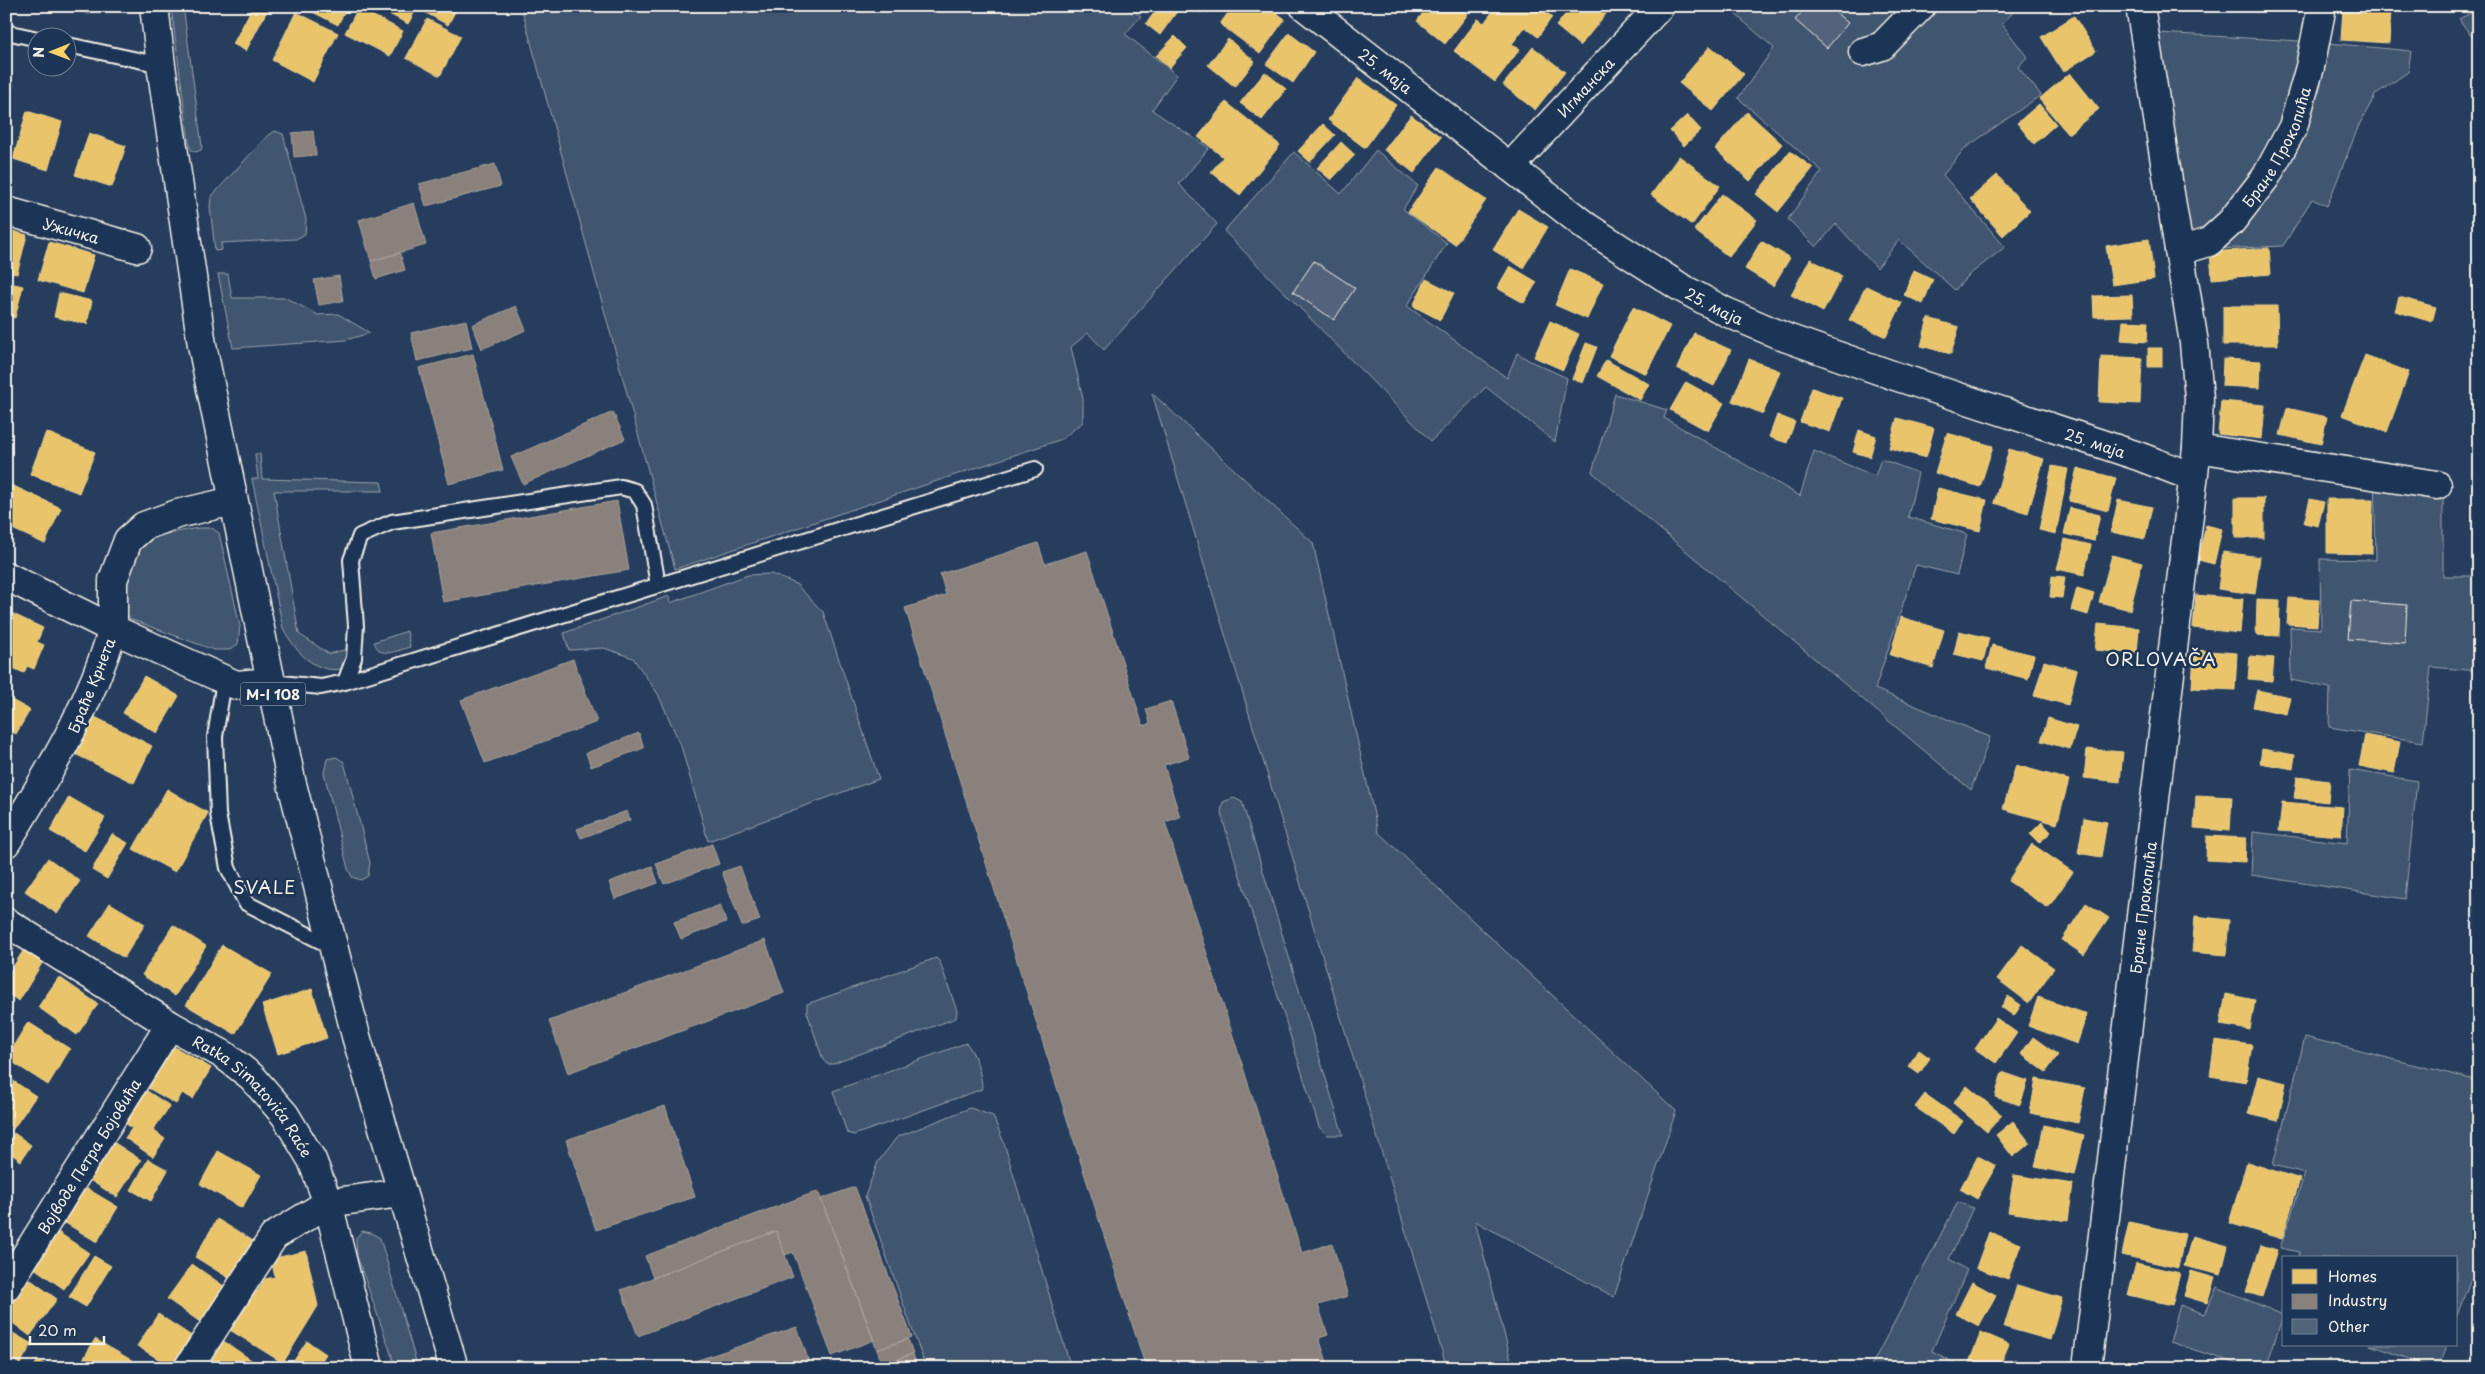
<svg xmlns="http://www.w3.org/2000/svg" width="2485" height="1374" viewBox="0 0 2485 1374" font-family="'Playpen Sans',sans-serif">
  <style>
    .green { fill: #40546f; stroke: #9aa2ac }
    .homes { fill: #e9c46a; stroke: #ecd290 }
    .industry { fill: #8a817c; stroke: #aaa39c }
    .building { fill: #52647b; stroke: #f4f1e8 }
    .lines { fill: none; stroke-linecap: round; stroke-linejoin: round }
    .lane-casing { stroke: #f4f1e8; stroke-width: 18 }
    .street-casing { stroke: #f4f1e8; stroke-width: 31 }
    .secondary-casing { stroke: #f4f1e8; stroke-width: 31 }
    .primary-casing { stroke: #f4f1e8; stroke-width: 31 }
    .lane { stroke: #1d3557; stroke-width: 14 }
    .street { stroke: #1d3557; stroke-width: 28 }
    .secondary { stroke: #1d3557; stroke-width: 28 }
    .primary { stroke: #1d3557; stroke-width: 28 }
    .labels { text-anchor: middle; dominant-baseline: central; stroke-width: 5; stroke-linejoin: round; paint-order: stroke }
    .shield { fill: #1d3557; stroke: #b4b9bc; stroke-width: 1 }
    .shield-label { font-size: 14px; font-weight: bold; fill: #f4f1e8 }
    .street-label { font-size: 15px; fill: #f4f1e8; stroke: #1d3557 }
    .quarter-label { font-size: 18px; letter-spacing: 1px; fill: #f4f1e8; stroke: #1d3557 }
  </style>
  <rect width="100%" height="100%" fill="#263d5d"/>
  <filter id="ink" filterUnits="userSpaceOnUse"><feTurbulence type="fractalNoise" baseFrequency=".02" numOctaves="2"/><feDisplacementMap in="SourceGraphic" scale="10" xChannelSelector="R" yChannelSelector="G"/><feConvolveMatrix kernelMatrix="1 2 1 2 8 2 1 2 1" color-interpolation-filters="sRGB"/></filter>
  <g filter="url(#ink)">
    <!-- green -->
    <path class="green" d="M171 6H183L202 146 201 150 196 152 191 150 189 142Z
      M521 6H1127L1141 16 1125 34 1177 75 1152 110 1209 148 1179 184 1217 224 1104 350 1088 333 1071 347 1083 399V422L1062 439 675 569Z
      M1726 6H2019L2002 24 2027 57 2018 67 2041 95 1964 149 1943 175 2005 247 1969 275 1955 290 1899 240 1877 268 1836 224 1816 247 1788 219 1822 171 1738 98 1774 48Z
      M2479 9V47L2459 19Z
      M2158 33 2318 42 2411 51 2408 72 2376 94 2359 125 2327 206 2312 199 2283 246 2193 250Z
      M275 131 283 134 306 219 305 234 296 239 221 243 222 250 215 251 210 206 211 197 268 135Z
      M1376 150 1418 186 1403 209 1447 243 1407 306 1507 378 1517 353 1530 361 1567 378 1555 442 1486 387 1431 441 1224 231 1294 152 1341 194Z
      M218 274H228L232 298H286L318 315 338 314 370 333 346 340 233 348Z
      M1152 393 1313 543 1378 832 1676 1111 1614 1297 1475 1221 1513 1368H1447Z
      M1615 394 1667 410 1664 418 1800 496 1814 451 1875 476 1881 459 1918 473 1908 517 1967 534 1957 575 1916 565 1875 689 1990 737 1971 790 1592 472Z
      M255 454H260L262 479 381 482 383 491H274L299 634 329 654 351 648 352 666C320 679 297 655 283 628L252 479H258Z
      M2374 471 2443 489V576H2479V671L2431 667 2423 742 2329 727 2330 688 2291 680 2290 627 2321 629 2320 559 2376 560Z
      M198 528H212L219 533 240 626 238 644 229 650H214L130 619 121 604 133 549 150 537Z
      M771 574 796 584 823 612 879 779 708 841 681 746 658 694 633 658 604 648 569 650 564 633 669 596 670 603 748 575Z
      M407 631 410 647C395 651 381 660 374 642Z
      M336 757 344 762 370 863 368 876 361 880 352 877 348 869 324 773 327 759Z
      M2350 770 2417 781 2405 899 2251 875 2253 832 2347 843Z
      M1234 798 1242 802 1343 1135H1327L1319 1127 1226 831 1221 812 1223 802Z
      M936 958 940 962 957 1011 956 1018 833 1064H827L823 1060 807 1012V1004Z
      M2305 1037 2479 1081V1257L2456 1318V1258H2299L2300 1252 2280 1248 2305 1173 2273 1165Z
      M966 1043C975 1052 982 1075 982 1089L854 1135 847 1133 833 1091Z
      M970 1108 993 1116 1004 1143 1071 1368H926L865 1196 878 1162 897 1137Z
      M1958 1202 1973 1208 1949 1259 1967 1270 1932 1351 1964 1368H1870Z
      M362 1231 371 1233 380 1238 418 1368H396L357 1256 356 1238Z
      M2217 1287 2283 1315 2284 1312 2266 1368H2250L2170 1342 2180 1305 2204 1314Z
      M2370 1345H2446L2438 1368H2434Z"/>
    <!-- homes -->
    <path class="homes" d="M253 6 269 7 246 51 233 44Z
      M309 6H347L338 25 307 9Z
      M374 6H418L408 24Z
      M430 6H458L448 25 426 13Z
      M1159 6H1181L1160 35 1146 24Z
      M1192 6H1205L1201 13Z
      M1233 6H1268L1285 19 1260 54 1220 24Z
      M1428 6H1457L1468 14 1445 44 1417 21Z
      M1497 6H1539L1552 17 1538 37 1525 27 1512 44 1520 49 1495 82 1454 51 1478 19 1484 23Z
      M1572 6H1605L1609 10 1580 46 1556 26Z
      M358 8 403 31 390 56 345 33Z
      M2343 8 2391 10 2389 43 2341 40Z
      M296 12 338 33 313 82 272 60Z
      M2074 16 2096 51 2063 72 2041 37Z
      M427 19 461 36 440 76 406 58Z
      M1289 33 1314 52 1293 83 1266 64Z
      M1175 36 1187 48 1169 68 1156 56Z
      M1228 39 1255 61 1235 87 1208 65Z
      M1710 46 1744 74 1713 111 1679 83Z
      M1533 47 1565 72 1535 110 1503 85Z
      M1265 72 1286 89 1262 120 1240 103Z
      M2070 73 2099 109 2068 134 2039 99Z
      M1358 78 1396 105 1365 148 1328 120Z
      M6 82 14 84 8 108H6Z
      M1226 102 1280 145 1240 195 1211 172 1223 157 1198 137Z
      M2039 104 2056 124 2034 144 2017 123Z
      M27 111 62 122 48 170 13 159Z
      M1747 112 1782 144 1750 181 1715 149Z
      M1411 115 1441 137 1414 173 1384 150Z
      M1687 115 1701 130 1684 146 1670 131Z
      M1323 124 1335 135 1310 162 1298 151Z
      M89 133 126 146 112 187 75 175Z
      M1341 142 1355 155 1331 180 1317 168Z
      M1790 151 1813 168 1778 212 1756 194Z
      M1679 156 1720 186 1692 225 1651 195Z
      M1439 167 1486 200 1455 245 1408 212Z
      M1997 175 2030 211 2003 236 1970 199Z
      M1722 194 1757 220 1729 257 1694 230Z
      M1518 209 1548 227 1523 268 1493 250Z
      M6 229 27 235 17 274 6 272Z
      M2149 239 2154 279 2112 285 2106 246Z
      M1761 241 1790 258 1773 286 1745 269Z
      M49 242 94 255 83 293 38 280Z
      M2269 248 2271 274 2212 279 2210 252Z
      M1810 259 1842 276 1823 312 1791 295Z
      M1510 266 1537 282 1524 303 1497 288Z
      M1570 269 1603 283 1587 319 1555 305Z
      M1914 270 1933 279 1923 304 1904 295Z
      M1426 279 1454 293 1440 320 1413 306Z
      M6 282 23 286 15 318 6 316Z
      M1866 286 1902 303 1886 337 1849 320Z
      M59 293 92 301 87 324 54 317Z
      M2132 295 2133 316 2094 317 2093 296Z
      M2399 297 2436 307 2432 322 2395 311Z
      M2223 306H2277L2278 345H2223Z
      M1633 307 1670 326 1646 374 1609 356Z
      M1928 318 1959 327 1951 354 1921 346Z
      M1550 321 1579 334 1563 370 1534 357Z
      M2123 321 2148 322 2147 342 2121 340Z
      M1694 333 1731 350 1714 386 1677 368Z
      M1586 343 1597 347 1583 383 1572 379Z
      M2148 348H2162V367H2148Z
      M2365 355 2409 372 2387 432 2342 415Z
      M2101 356 2142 358 2140 404 2099 402Z
      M1749 359 1780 371 1763 414 1732 401Z
      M2223 359 2261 361 2260 388 2222 386Z
      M1606 360 1649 384 1640 400 1597 376Z
      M1686 382 1724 403 1708 431 1670 410Z
      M1812 388 1842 398 1830 432 1800 422Z
      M2221 401 2265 405 2262 439 2218 434Z
      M2287 408 2327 417 2321 444 2280 435Z
      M1777 415 1795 422 1787 443 1769 437Z
      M1897 418 1934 428 1926 458 1889 448Z
      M1859 430 1876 436 1870 457 1853 452Z
      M46 432 95 452 79 493 30 474Z
      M1947 433 1993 446 1980 487 1935 473Z
      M2009 449 2044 459 2028 513 1994 503Z
      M2052 466 2068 469 2056 534 2039 530Z
      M2077 468 2116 478 2108 511 2069 501Z
      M7 483 61 508 45 544 6 526Z
      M1938 488 1987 500 1980 531 1931 519Z
      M2235 498H2264V538H2235Z
      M2310 499 2324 502 2318 526 2304 523Z
      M2327 499H2373L2372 554 2327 553Z
      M2118 500 2152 507 2145 539 2111 532Z
      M2070 508 2100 515 2094 541 2064 534Z
      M2206 525 2222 529 2214 564 2198 560Z
      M2065 539 2091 545 2084 575 2057 569Z
      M2223 552 2260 557 2255 594 2218 589Z
      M2112 555 2142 563 2130 610 2099 602Z
      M2052 576 2065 577 2062 598 2050 597Z
      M2077 588 2094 593 2088 615 2071 610Z
      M2196 595 2243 599 2240 633 2193 628Z
      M2289 598 2319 600 2317 626 2287 624Z
      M2257 599 2280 600 2279 636 2256 635Z
      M11 613 43 628 37 642 44 645 34 669 27 666 24 673 6 665V624Z
      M1901 617 1944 630 1933 668 1890 655Z
      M2098 624 2139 628 2137 654 2095 650Z
      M1959 631 1989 638 1983 661 1954 654Z
      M1992 645 2034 655 2028 679 1986 668Z
      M2194 650 2237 653 2235 690 2192 688Z
      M2250 656 2274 658 2272 681 2248 679Z
      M2044 661 2077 670 2068 705 2034 696Z
      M144 676 179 696 157 733 123 713Z
      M2257 690 2290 697 2286 714 2253 707Z
      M6 697 30 710 16 734 6 728Z
      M91 715 152 746 134 783 73 753Z
      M2048 718 2077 727 2070 749 2041 741Z
      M2365 735 2400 742 2394 773 2359 766Z
      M2087 749 2123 752 2120 782 2084 778Z
      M2262 749 2295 755 2293 769 2260 763Z
      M2016 765 2069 780 2057 824 2003 809Z
      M2297 777 2330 781 2328 802 2294 798Z
      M167 789 208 813 175 872 133 849Z
      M2196 795 2232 797 2230 831 2194 828Z
      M69 797 105 818 85 851 50 831Z
      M2282 802 2343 807 2341 836 2279 831Z
      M2084 818 2107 822 2101 857 2078 853Z
      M2042 822 2051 832 2039 843 2030 834Z
      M112 834 128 843 107 879 92 870Z
      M2207 836 2246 838 2245 862 2206 860Z
      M2032 844 2073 872 2048 908 2008 881Z
      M48 858 80 881 57 914 25 891Z
      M110 903 145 924 124 958 89 936Z
      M2086 903 2109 918 2084 955 2062 940Z
      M2195 916 2229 920 2226 955 2192 952Z
      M173 925 206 946 175 996 142 975Z
      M28 943 47 955 19 1001 6 993V978Z
      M6 944 14 949 6 962Z
      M222 945 272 974 235 1034 186 1005Z
      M2022 945 2054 968 2029 1003 1997 979Z
      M59 977 98 1004 77 1035 38 1007Z
      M312 989 327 1038 278 1054 262 1005Z
      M2226 994 2255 1000 2250 1030 2220 1025Z
      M2008 996 2021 1005 2014 1016 2001 1007Z
      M2038 997 2087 1014 2077 1044 2028 1026Z
      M1996 1018 2017 1033 1996 1063 1975 1049Z
      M28 1022 70 1049 48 1085 6 1058Z
      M2033 1037 2058 1055 2046 1072 2021 1054Z
      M2215 1040 2252 1045 2246 1082 2210 1076Z
      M173 1046 211 1068 193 1099 182 1093 176 1104 148 1088Z
      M1919 1050 1930 1058 1919 1074 1908 1066Z
      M2002 1072 2028 1081 2020 1105 1995 1097Z
      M6 1076 36 1096 13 1129 6 1124Z
      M2258 1076 2286 1083 2278 1121 2248 1114Z
      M2036 1079 2085 1088 2078 1123 2030 1113Z
      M1967 1086 2002 1115 1987 1132 1953 1103Z
      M141 1087 170 1106 153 1130 165 1139 153 1157 125 1138 132 1128 119 1119Z
      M1925 1094 1963 1121 1954 1134 1915 1107Z
      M2013 1121 2030 1143 2013 1157 1996 1135Z
      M2044 1125 2084 1135 2075 1175 2035 1167Z
      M14 1133 31 1145 21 1161 6 1150V1146Z
      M107 1138 141 1160 117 1197 83 1176Z
      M218 1151 261 1175 242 1208 200 1184Z
      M1978 1156 1996 1166 1977 1199 1960 1189Z
      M148 1159 168 1170 151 1201 131 1190Z
      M2247 1162 2300 1179 2282 1239 2229 1223Z
      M2014 1175 2073 1184 2068 1221 2008 1212Z
      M78 1183 118 1207 97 1242 57 1218Z
      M217 1219 255 1242 232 1280 195 1257Z
      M2129 1222 2185 1234 2178 1268 2122 1255Z
      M52 1228 89 1253 64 1289 27 1263Z
      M1989 1232 2021 1244 2008 1279 1976 1268Z
      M2192 1236 2228 1246 2221 1275 2184 1266Z
      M2261 1245 2277 1250 2262 1297 2246 1292Z
      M306 1251 318 1306 283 1363 225 1327 249 1287 257 1292 265 1279 275 1277 271 1259Z
      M94 1256 111 1266 86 1307 69 1297Z
      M2136 1263 2180 1273 2172 1305 2128 1295Z
      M192 1264 231 1291 206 1326 167 1299Z
      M2191 1271 2215 1278 2207 1303 2184 1296Z
      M24 1275 57 1299 30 1336 6 1318V1299Z
      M1972 1282 1996 1295 1979 1326 1956 1314Z
      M2017 1285 2062 1298 2050 1340 2004 1327Z
      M158 1314 193 1337 173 1368 137 1346Z
      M8 1330 32 1344 20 1364 6 1356V1333Z
      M1981 1332 2009 1344 1999 1368H1975L1968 1365Z
      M95 1339 145 1368H78Z
      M222 1340 263 1368H203Z
      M307 1341 326 1354 317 1368H289Z
      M2014 1359 2029 1368H2009Z
      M38 1360 51 1368H33Z"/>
    <!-- industry -->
    <path class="industry" d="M49 6H100L89 14Z
      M313 131 316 155 294 157 292 133Z
      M495 164 501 186 426 206 419 184Z
      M414 203 426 245 371 261 359 220Z
      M400 253 405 270 376 279 371 261Z
      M339 276 343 301 319 305 314 280Z
      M516 306 526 330 482 349 472 325Z
      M466 320 472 348 417 361 411 333Z
      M473 354 503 470 449 484 419 368Z
      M613 412 625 439 523 484 511 457Z
      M617 501 629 570 443 602 431 533Z
      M1038 543 1045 564 1087 551 1143 726 1150 723 1146 709 1171 701 1189 757 1164 765 1180 817 1165 822 1302 1253 1332 1243 1348 1296 1318 1305 1328 1335 1319 1338 1329 1368H1146L905 608 946 595 940 574Z
      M573 659 597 722 485 763 461 700Z
      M639 733 644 748 591 767 586 753Z
      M627 811 630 820 581 838 577 829Z
      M712 844 719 864 664 884 656 864Z
      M652 866 658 883 615 899 609 882Z
      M740 866 760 920 742 926 722 872Z
      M720 905 726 922 681 939 674 922Z
      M765 940 784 993 568 1073 549 1021Z
      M665 1106 695 1197 596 1230 566 1140Z
      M855 1187 912 1337 877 1350 821 1199Z
      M818 1191 874 1340 832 1356 793 1252 785 1255 776 1231 653 1278 645 1256Z
      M776 1231 793 1277 638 1336 621 1290Z
      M797 1327 811 1368H674Z
      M908 1339 913 1353 883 1365 877 1350Z
      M913 1354 918 1368H884L883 1365Z"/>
    <!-- building -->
    <path class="building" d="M1807 6H1828L1848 23 1827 48 1795 20Z
      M1314 261 1355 288 1334 320 1293 292Z
      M2351 601 2407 605 2405 643 2348 639Z
      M1930 1361 1944 1368H1927Z"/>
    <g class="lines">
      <defs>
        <path id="lane" d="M6 32 38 39
          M68 45 161 65
          M224 681 215 737 218 814 228 868 246 903 334 948
          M271 682 321 687 345 682 1035 469
          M345 682 354 658 356 626 351 560 360 536 392 522 621 487 635 491 644 505 658 585"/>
        <g id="street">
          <path d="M1863 52 1882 46 1921 6"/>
          <path id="s1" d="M1510 167 1660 6"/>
          <path id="s2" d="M6 211 137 248"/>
          <path id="s3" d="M2179 251 2209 242 2231 222 2266 177 2293 127 2310 67 2322 6"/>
          <path d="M2197 448 2437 485"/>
          <path d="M233 501 177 514 144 526 128 540 113 580V629L236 685 271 682"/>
          <path d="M6 576 113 629C89 710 49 772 6 843"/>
          <path id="s4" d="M6 922 170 1025 224 1055 252 1077 285 1115 312 1160 328 1203 369 1368"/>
          <path id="s5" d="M6 1287 170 1025"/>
          <path d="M188 1368 274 1236 328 1203 401 1193"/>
        </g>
        <g id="secondary">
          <path id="s6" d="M1304 6 1587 227 1680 287 1726 312 1787 338 1895 376 2138 456 2193 477"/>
          <path id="s7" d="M2087 1368 2197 448 2199 398 2194 343 2140 6"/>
        </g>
        <path id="primary" d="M154 6 161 65 202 345 291 780 356 1036 454 1368"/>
      </defs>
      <!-- lane casing -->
      <use href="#lane" class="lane-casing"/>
      <!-- street casing -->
      <use href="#street" class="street-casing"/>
      <!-- secondary casing -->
      <use href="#secondary" class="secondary-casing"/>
      <!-- primary casing -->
      <use href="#primary" class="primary-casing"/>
      <!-- lane -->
      <use href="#lane" class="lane"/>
      <!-- street -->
      <use href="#street" class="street"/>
      <!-- secondary -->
      <use href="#secondary" class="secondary"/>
      <!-- primary -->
      <use href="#primary" class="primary"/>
    </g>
  </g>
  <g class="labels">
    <!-- shield labels -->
    <rect class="shield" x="240.5" y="682.5" width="65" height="23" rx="4"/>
    <g class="shield-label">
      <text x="273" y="694">M-I 108</text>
    </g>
    <!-- street labels -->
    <g class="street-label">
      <text stroke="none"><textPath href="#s6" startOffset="104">25. маја</textPath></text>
      <text stroke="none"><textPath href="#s1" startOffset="110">Игманска</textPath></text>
      <text stroke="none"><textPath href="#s3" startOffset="150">Бране Прокопића</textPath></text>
      <text stroke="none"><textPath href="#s2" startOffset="68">Ужичка</textPath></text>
      <text stroke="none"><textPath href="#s6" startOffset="509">25. маја</textPath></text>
      <text stroke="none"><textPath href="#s6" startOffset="914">25. маја</textPath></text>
      <text transform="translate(91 685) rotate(-68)">Браће Крнета</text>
      <text stroke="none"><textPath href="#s7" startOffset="464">Бране Прокопића</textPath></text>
      <text stroke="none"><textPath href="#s4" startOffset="305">Ratka Simatovića Raće</textPath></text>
      <text stroke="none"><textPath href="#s5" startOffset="155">Војводе Петра Бојовића</textPath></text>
    </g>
    <!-- quarter labels -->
    <g class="quarter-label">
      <text x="2161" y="658">ORLOVAČA</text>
      <text x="265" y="886">SVALE</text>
    </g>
  </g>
  <!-- margin -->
  <rect width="2485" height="1374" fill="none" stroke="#1d3557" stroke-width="25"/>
  <rect x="12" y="12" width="2460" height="1349" fill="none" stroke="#f4f1e8" stroke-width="2" filter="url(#ink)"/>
  <!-- legend -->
  <rect x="2282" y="1256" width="175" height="90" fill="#1d3557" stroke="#738091"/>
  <rect x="2292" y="1269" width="25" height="15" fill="#e9c46a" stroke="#738091"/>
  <text x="2328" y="1282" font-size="15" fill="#f4f1e8">Homes</text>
  <rect x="2292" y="1294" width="25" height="15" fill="#8a817c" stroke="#738091"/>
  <text x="2328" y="1306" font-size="15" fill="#f4f1e8">Industry</text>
  <rect x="2292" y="1319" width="25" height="15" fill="#52647b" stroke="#738091"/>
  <text x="2328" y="1332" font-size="15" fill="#f4f1e8">Other</text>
  <!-- north arrow -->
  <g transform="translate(52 52) rotate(269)"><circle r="24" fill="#1d3557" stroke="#738091"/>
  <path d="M0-4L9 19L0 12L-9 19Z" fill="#ffd166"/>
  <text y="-8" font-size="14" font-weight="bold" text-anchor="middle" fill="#f4f1e8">N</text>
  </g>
  <!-- scale -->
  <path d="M30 1336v8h74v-8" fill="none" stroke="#f4f1e8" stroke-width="2.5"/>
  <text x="38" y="1336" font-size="15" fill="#f4f1e8" stroke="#1d3557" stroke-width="4" paint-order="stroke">20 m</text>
</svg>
